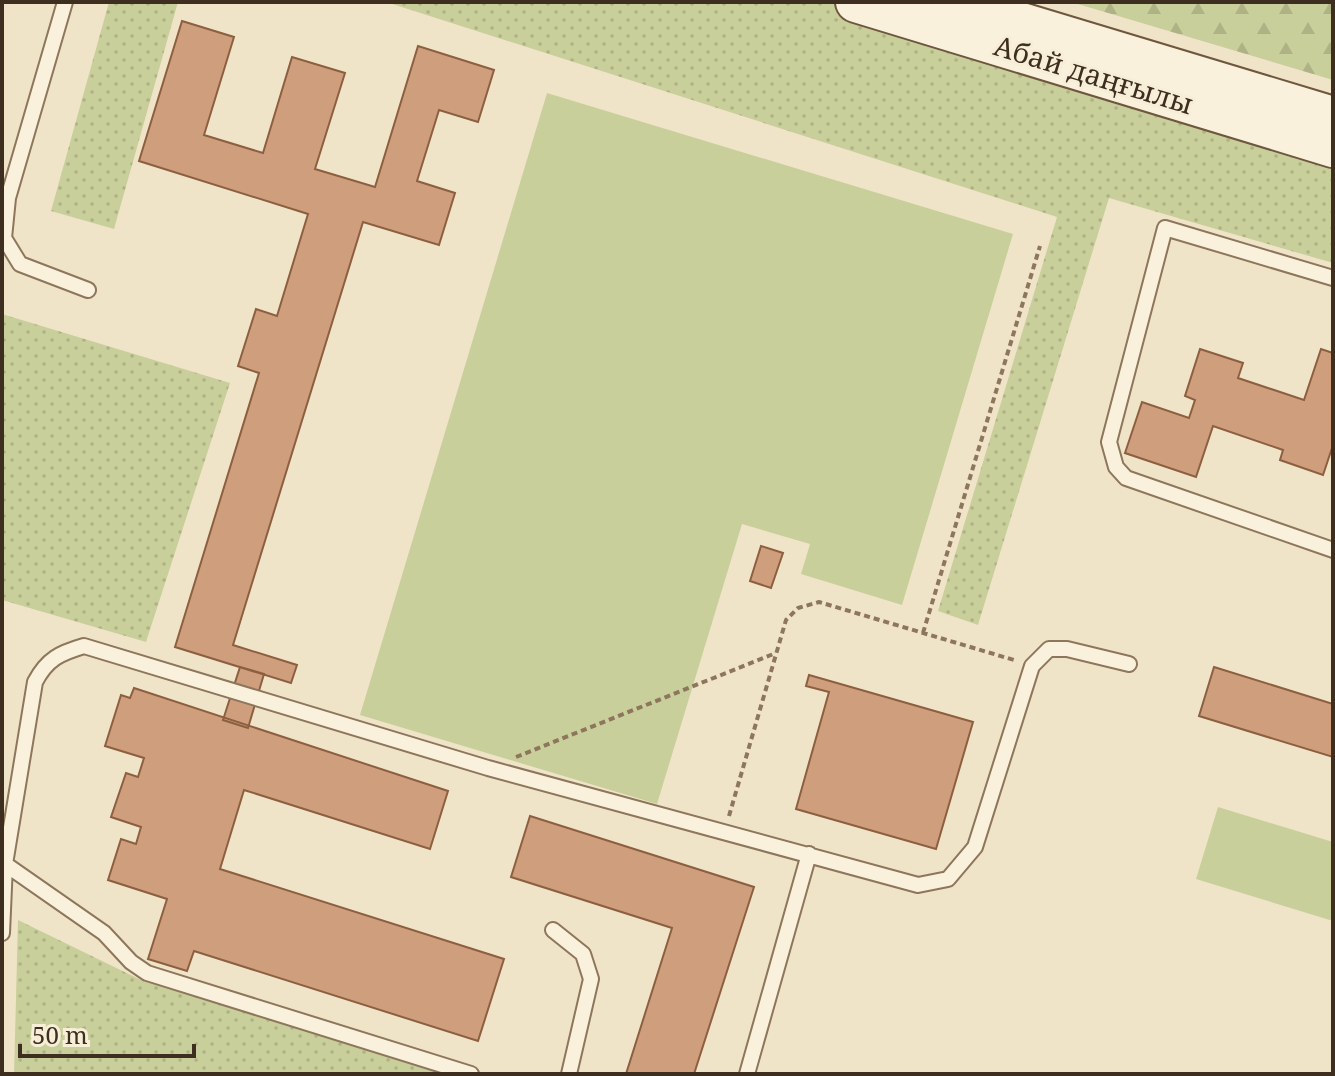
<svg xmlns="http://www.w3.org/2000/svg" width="1335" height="1076" viewBox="0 0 1335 1076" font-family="'Noto Serif',serif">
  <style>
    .grass { fill: url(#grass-dots) }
    .forest { fill: url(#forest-firs) }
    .garden { fill: #c9cf9b }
    .building { fill: #cf9f7d; stroke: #8d5f41; stroke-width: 2 }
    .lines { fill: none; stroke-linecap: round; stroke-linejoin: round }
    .service-casing { stroke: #8d765c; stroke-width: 18 }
    .secondary-casing { stroke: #6f573f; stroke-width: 44 }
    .path { stroke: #8d765c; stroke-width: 4; stroke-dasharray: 6 4; stroke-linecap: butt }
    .service { stroke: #faf1dc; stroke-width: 14 }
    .secondary { stroke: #faf1dc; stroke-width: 40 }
    .labels { text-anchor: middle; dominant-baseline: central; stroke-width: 6; stroke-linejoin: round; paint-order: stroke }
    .street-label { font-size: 28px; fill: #3d2e20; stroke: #f7eed8 }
  </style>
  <defs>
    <pattern id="grass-dots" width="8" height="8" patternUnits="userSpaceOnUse" patternTransform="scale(2)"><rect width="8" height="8" fill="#c9cf9b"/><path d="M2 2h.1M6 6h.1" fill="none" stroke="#aeb285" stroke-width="1.8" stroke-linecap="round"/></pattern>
    <pattern id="forest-firs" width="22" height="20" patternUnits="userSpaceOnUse" patternTransform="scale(2)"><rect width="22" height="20" fill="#c9cf9b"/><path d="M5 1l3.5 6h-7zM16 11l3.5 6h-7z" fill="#aeb285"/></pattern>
  </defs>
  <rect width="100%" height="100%" fill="#f0e4c8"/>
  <!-- grass -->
  <path class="grass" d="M109 2H178L114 229 51 211Z
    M386 2H832L1333 158V263L1109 198 978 625 938 611 1057 217Z
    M2 314 230 383 146 642 2 600Z
    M18 920 141 980 447 1074H14Z"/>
  <!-- forest -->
  <path class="forest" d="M1071 2H1333V80Z"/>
  <!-- garden -->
  <path class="garden" d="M547 93 1013 234 902 605 801 574 810 544 742 524 657 804 360 715Z
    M1218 807 1333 842V921L1196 879Z"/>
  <!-- building -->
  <path class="building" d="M182 21 234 37 204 135 263 153 292 57 345 73 315 169 375 187 418 46 494 70 478 122 439 110 417 181 455 193 439 245 363 222 233 645 297 665 291 683 175 647 259 373 238 366 256 309 277 316 308 214 139 161Z
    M1200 349 1243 363 1238 378 1304 400 1321 349 1333 353V445L1323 475 1280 460 1283 450 1213 426 1196 477 1125 453 1142 402 1189 418 1195 400 1185 396Z
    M761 546 783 553 771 588 750 581Z
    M240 667 264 674 248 728 223 720Z
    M1214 667 1333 704V757L1199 716Z
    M809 675 973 722 936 849 796 809 829 692 806 686Z
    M134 688 448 791 430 849 244 790 220 869 504 959 478 1041 194 951 187 971 148 959 167 899 108 880 121 839 136 844 141 827 111 817 126 773 138 777 144 758 105 746 121 695 130 698Z
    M530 816 754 887 694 1074H626L672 928 511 877Z"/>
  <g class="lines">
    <defs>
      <path id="service" d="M65 2 8 198 4 238 20 264 88 290
        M1333 278 1165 228 1109 442 1116 467 1126 478 1333 550
        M5 864 104 933 131 962 147 973 471 1074
        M553 930 583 954 591 979 569 1074
        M2 933 5 864 35 682C47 659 60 653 84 646L488 768 918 885 948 879 975 847 1032 666 1049 649H1067L1129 664
        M747 1074 809 854"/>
      <path id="secondary" d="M856 2 1333 147
        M952 2 1333 117"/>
    </defs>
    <!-- service casing -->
    <use href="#service" class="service-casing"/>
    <!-- secondary casing -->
    <use href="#secondary" class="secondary-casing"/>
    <!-- path -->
    <path class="path" d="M923 633 1040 246
      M516 757 776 653
      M729 816 786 620 798 608 819 602 1014 660"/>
    <!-- service -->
    <use href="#service" class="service"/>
    <!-- secondary -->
    <use href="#secondary" class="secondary"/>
  </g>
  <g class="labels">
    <!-- street labels -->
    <g class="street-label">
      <text transform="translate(1094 74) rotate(17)">Абай даңғылы</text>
    </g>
  </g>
  <!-- border -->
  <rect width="1335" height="1076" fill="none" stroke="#3d2e20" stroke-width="8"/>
  <!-- scale -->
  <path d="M20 1044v12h174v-12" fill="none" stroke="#3d2e20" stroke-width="4"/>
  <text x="32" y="1044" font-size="24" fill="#3d2e20" stroke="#f7eed8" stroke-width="6" paint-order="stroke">50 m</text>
</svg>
